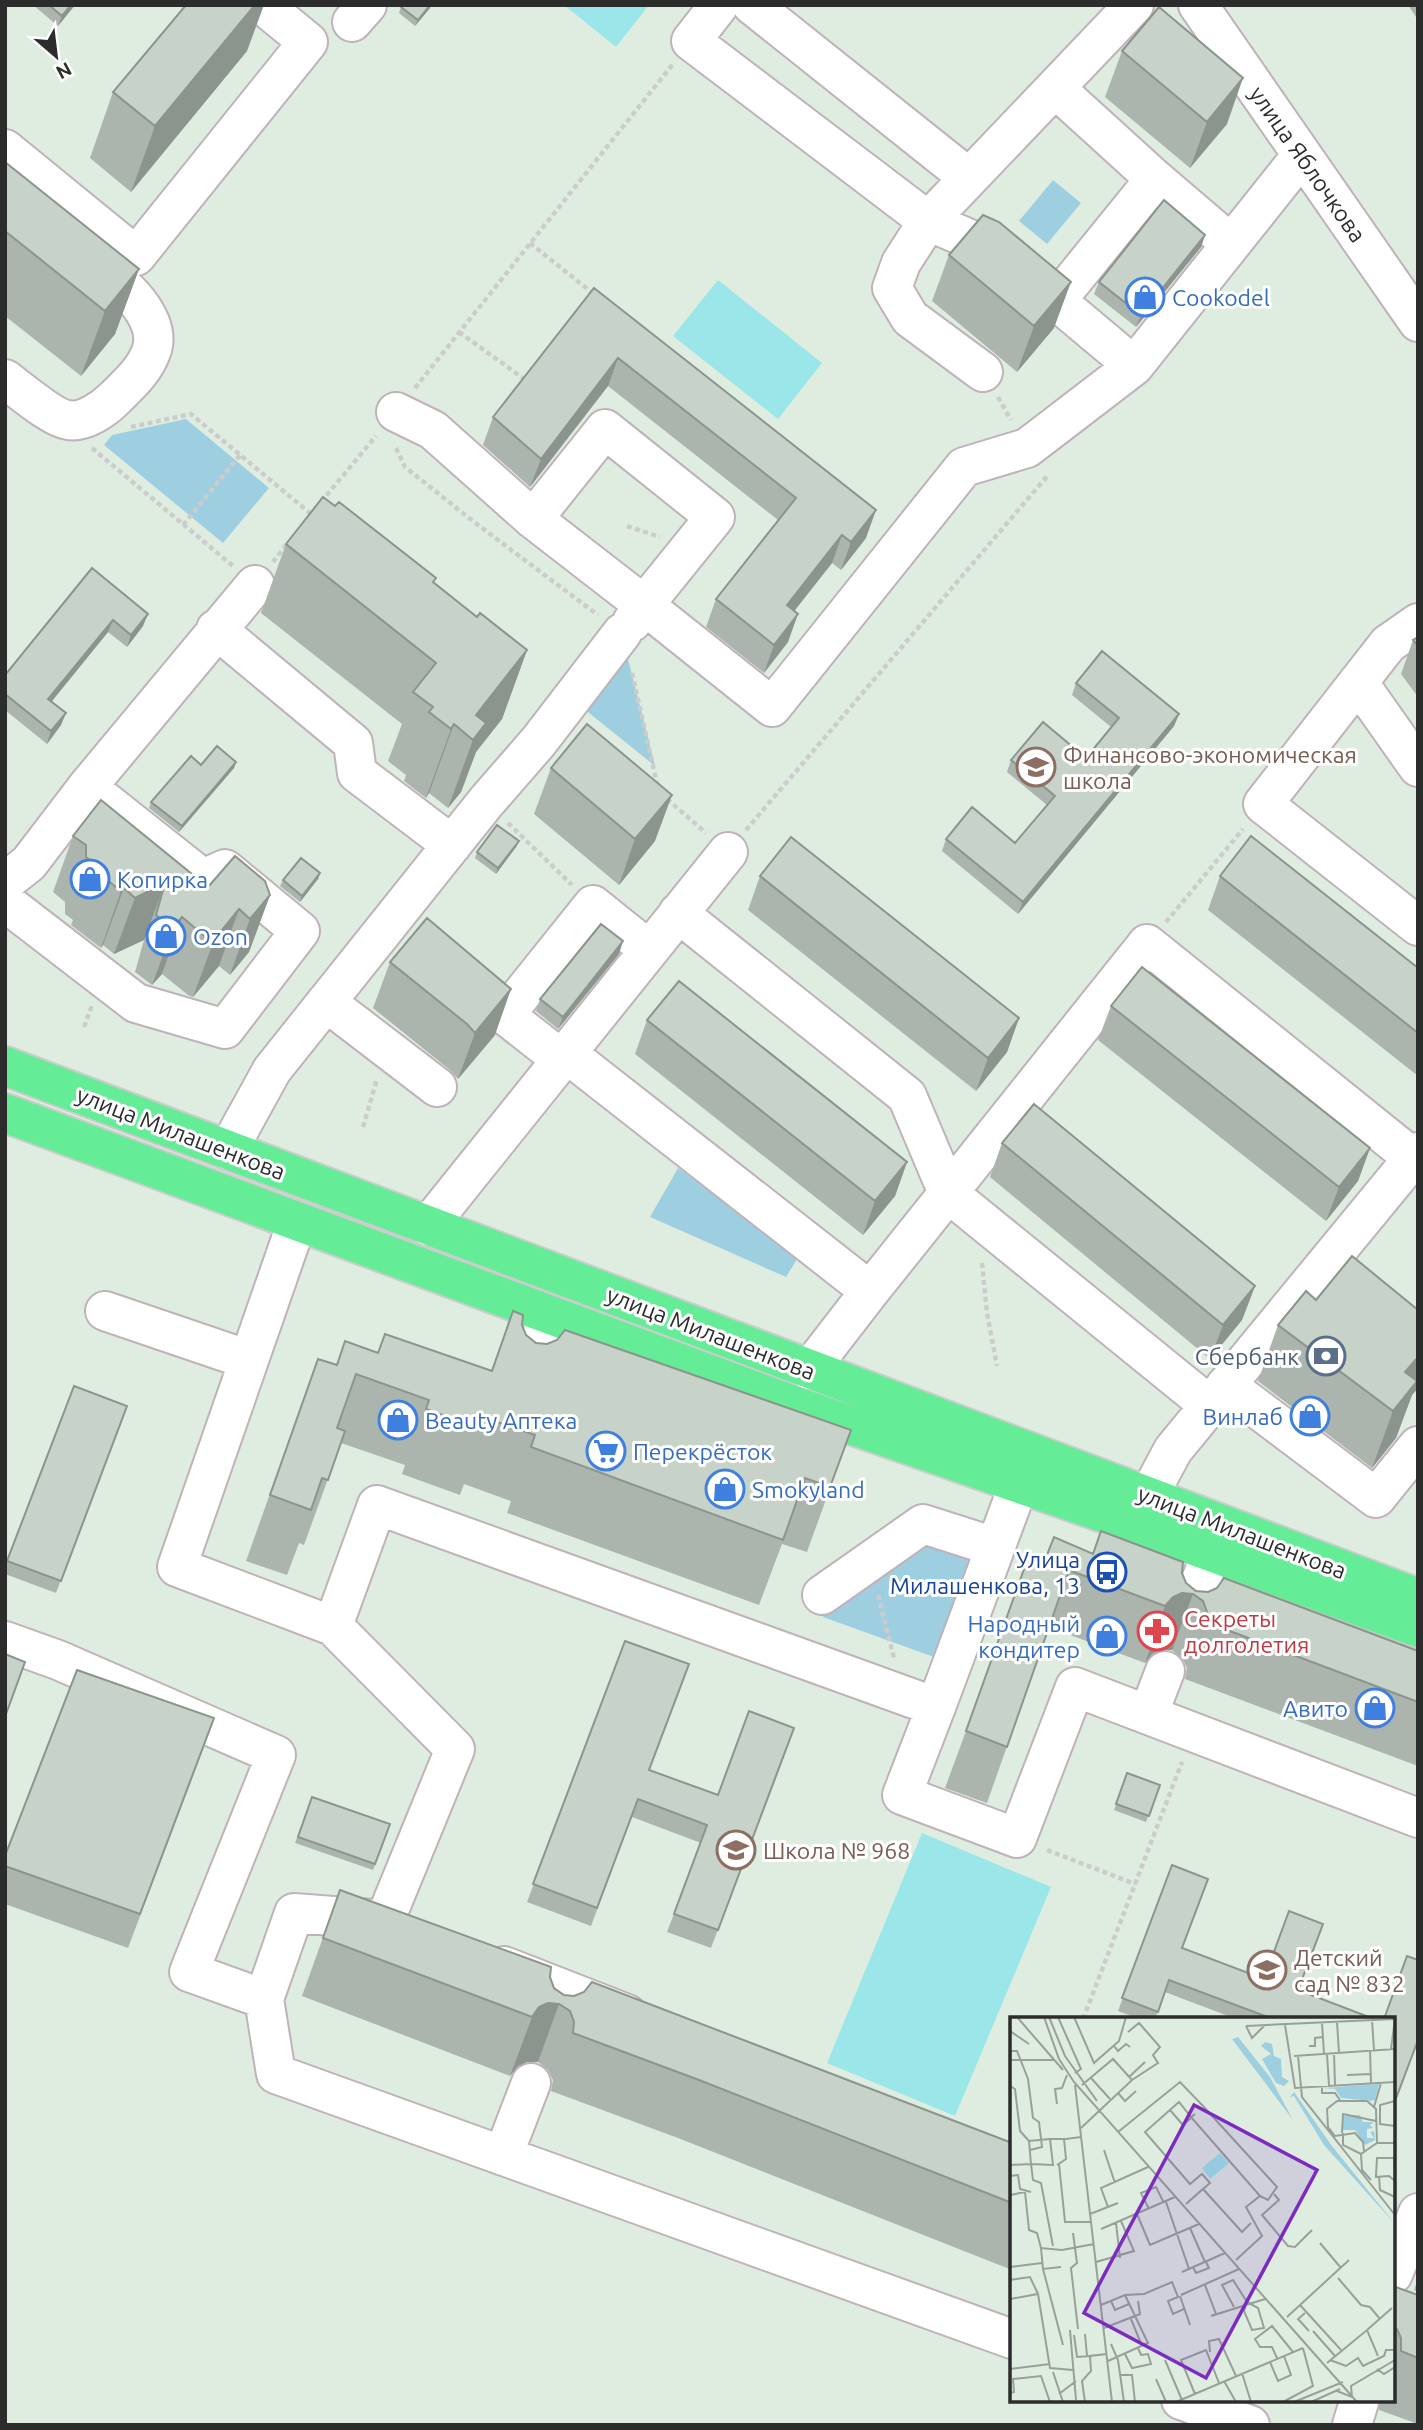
<svg xmlns="http://www.w3.org/2000/svg" width="1423" height="2430" viewBox="0 0 1423 2430" font-family="Ubuntu,sans-serif">
  <style>
    .green { fill: #9ecfe1 }
    .pitch { fill: #9ae6e8 }
    .lines { fill: none; stroke-linecap: round; stroke-linejoin: round }
    .minor-casing { stroke: #bfb2ba; stroke-width: 42 }
    .major-casing { stroke: #ccc; stroke-width: 42 }
    .path { stroke: #ccc; stroke-width: 4.5; stroke-dasharray: 5 3.5; stroke-linecap: butt }
    .minor { stroke: #fff; stroke-width: 38 }
    .major { stroke: #65ec97; stroke-width: 38 }
    .wall { fill: #abb5ad }
    .shaded-wall { fill: #8b948d }
    .building { fill: #c7d3c9; stroke: #8b948d; stroke-width: 2 }
    .labels { text-anchor: middle; dominant-baseline: central; stroke-width: 6; stroke-linejoin: round; paint-order: stroke }
    .street-label { font-size: 23px; fill: #2c2c2c; stroke: #fff }
    .shop-label { font-size: 23px; fill: #366cbe; stroke: #fff; text-anchor: start }
    .education-label { font-size: 23px; fill: #785e54; stroke: #fff; text-anchor: start }
    .service-label { font-size: 23px; fill: #4e5e75; stroke: #fff; text-anchor: end }
    .transit-label { font-size: 23px; fill: #164399; stroke: #fff; text-anchor: end }
    .health-label { font-size: 23px; fill: #be3a42; stroke: #fff; text-anchor: start }
    .inset-road { fill: none; stroke: #97a099; stroke-width: 2 }
    .view { fill: #7b2cbf; fill-opacity: 0.15; stroke: #7b2cbf; stroke-width: 3.5 }
    .inset-edge { fill: none; stroke: #2c2c2c; stroke-width: 3.5 }
  </style>
  <rect width="100%" height="100%" fill="#dfede1"/>
  <!-- green -->
  <path class="green" d="M1053 180 1081 203 1047 244 1019 221Z
    M186 419 269 488 223 543 104 445 112 435Z
    M622 635 655 766 573 700Z
    M678 1168 799 1256 786 1277 650 1217Z
    M923 1541 977 1563 942 1660 823 1617 836 1592Z"/>
  <!-- pitch -->
  <path class="pitch" d="M564 5H649L616 47Z
    M718 280 822 363 778 419 673 336Z
    M922 1833 1051 1887 955 2116 827 2063Z"/>
  <g class="lines">
    <defs>
      <path id="minor" d="M719 5 691 41 928 221 997 251 1134 366 1302 155
        M752 5 969 178
        M1198 5 1418 322
        M352 22 367 5
        M1055 88 1155 179
        M5 149 136 256 308 42 263 5
        M1056 301 1155 179 1231 244
        M983 372 910 318 892 288 901 263 928 221 1134 5
        M5 379C19 389 52 418 68 420 84 423 104 409 115 398 129 384 144 371 151 352 165 316 115 278 91 258
        M396 412 433 430 533 519 644 605 632 622
        M533 519 605 429 715 517 644 605 772 707 964 467 1027 448 1134 366
        M1418 623 1388 644 1263 804 1418 926
        M216 629 353 743 357 773 452 845
        M1358 682 1418 767
        M5 882 29 863 87 787 255 585
        M5 902 136 1003 225 1029 300 931 225 869 203 879 87 787
        M678 913 907 1096 948 1193 1209 1405
        M326 1002 437 1087
        M566 1053 870 1291
        M561 1059 505 1015 593 905 649 950
        M228 1150 272 1070 486 802 539 741 622 633
        M297 1222 177 1567 333 1626 455 1749 385 1920 294 1913 264 1999 276 2074 1012 2339
        M428 1226 728 852
        M105 1311 249 1360
        M809 1370 870 1291 1147 944 1413 1158
        M1226 1385 1376 1498 1418 1446
        M520 1388 550 1315
        M1148 1497 1173 1450 1418 1152
        M822 1595 923 1524 995 1547
        M333 1626 377 1505 936 1707 1019 1484
        M1183 1627 1211 1554
        M5 1641 58 1660 276 1755 189 1972 264 1999
        M936 1707 902 1795 1017 1838 1075 1687 1418 1818
        M1148 1715 1165 1671
        M504 1966 627 2014
        M503 2156 531 2083
        M1393 2274 1418 2213
        M1181 2400 1250 2425
        M1352 2425 1359 2402"/>
      <path id="major" d="M5 1066 1418 1598
        M5 1113 796 1406 1132 1523 1418 1628"/>
    </defs>
    <!-- minor casing -->
    <use href="#minor" class="minor-casing"/>
    <!-- major casing -->
    <use href="#major" class="major-casing"/>
    <!-- path -->
    <path class="path" d="M530 243 595 295
      M459 332 527 381
      M415 388 673 64
      M998 397 1011 420
      M131 427 191 414 311 514
      M92 448 233 566
      M396 448 405 467 474 522 598 615
      M321 502 376 436
      M183 525 240 455
      M627 526 660 537
      M273 562 287 544
      M632 673 658 788
      M667 799 706 833
      M508 823 572 885
      M746 830 1049 474
      M1166 922 1243 829
      M84 1027 91 1008 93 1009
      M363 1127 377 1079
      M982 1263 987 1313 997 1366
      M878 1595 894 1658
      M1047 1850 1135 1884
      M1083 2019 1182 1762"/>
    <!-- minor -->
    <use href="#minor" class="minor"/>
    <!-- major -->
    <use href="#major" class="major"/>
  </g>
  <!-- wall -->
  <path class="wall" d="M33 5H75L58 26Z
    M1408 5H1418V20Z
    M401 7 430 8 415 26 399 13Z
    M247 51 131 192 90 158 113 92Z
    M1122 51 1227 124 1190 168 1105 97Z
    M5 162 139 269 115 334 81 376 5 316Z
    M1205 235 1201 247 1136 327 1094 294 1099 282Z
    M949 255 1054 328 1017 372 932 301Z
    M594 288 866 538 841 570 832 563 794 611 788 642 764 673 706 627 716 599 778 520 608 386 530 487 483 445 493 417Z
    M286 544 434 584 477 617 527 650 502 719 476 752 461 792 448 808 429 793 426 798 404 781 406 775 388 761 402 724 261 613Z
    M92 568 143 626 127 647 108 632 51 702 61 725 47 744 5 710V675Z
    M1418 637V697L1401 674 1413 640Z
    M1076 683 1179 714 1174 726 1018 914 942 851 946 839 1015 843 1047 805 1007 772 1011 760 1086 758 1111 727 1072 695Z
    M236 762 234 768 179 832 149 808 151 802 201 765Z
    M551 768 655 841 619 885 534 814Z
    M73 836 208 887 270 895 249 952 230 975 219 966 193 997 188 995 162 974 152 985 135 972 144 940 114 954 103 945 101 948 71 925 73 920 65 914V902L53 892Z
    M519 841 516 847 496 874 475 858 477 852Z
    M320 873 318 879 300 902 280 886 283 880Z
    M760 876 1019 1018 1007 1052 976 1091 748 910Z
    M1220 876 1418 968V1076L1208 910Z
    M619 954 558 1029 536 1011 540 999Z
    M390 962 495 1035 458 1079 450 1070 373 1008Z
    M1111 1006 1370 1148 1358 1181 1326 1221 1098 1040Z
    M647 1020 907 1162 895 1196 863 1235 635 1054Z
    M1002 1143 1255 1286 1242 1320 1210 1359 990 1177Z
    M1316 1300 1418 1310V1388L1412 1395 1396 1438 1372 1468 1258 1381 1278 1325Z
    M513 1311 522 1325 526 1335 536 1343 851 1430 807 1552 782 1544 759 1605 507 1513 511 1501 464 1484 460 1495 402 1474 405 1465 341 1443 304 1545 299 1543 287 1575 246 1561 318 1359 337 1365 378 1353 491 1371Z
    M74 1386 127 1406 56 1593 5 1574V1566Z
    M1093 1554 1182 1573 1186 1583 1196 1591 1418 1651V1766L1185 1679 1187 1668 1182 1658 1172 1650H1161L1152 1654 1145 1663 1049 1627 987 1803 945 1788 966 1731 1043 1565Z
    M625 1641 649 1770 718 1795 794 1728 711 1948 667 1932 701 1843 632 1817 591 1926 527 1902Z
    M202 1752 128 1948 5 1904V1856Z
    M1127 1773 1160 1785 1146 1822 1114 1810Z
    M312 1797 390 1824 373 1870 295 1843Z
    M1172 1865 1183 1949 1374 2019H1236L1165 1992 1155 2019H1140L1118 2011Z
    M340 1890 550 1977 554 1988 564 1995 1012 2143V2270L678 2138 551 2091 553 2080 548 2070 538 2062H527L518 2066 510 2076 302 1996Z
    M1418 2279V2292L1414 2290Z
    M1393 2286 1418 2295V2424L1379 2410 1380 2400H1393Z"/>
  <!-- shaded-wall -->
  <path class="shaded-wall" d="M71 5H75L58 26 62 16Z
    M255 5H264L247 51 131 192 155 126Z
    M430 5H431L430 8 415 26 418 20Z
    M1243 78 1227 124 1190 168 1207 122Z
    M1205 235 1201 247 1136 327 1141 315Z
    M139 269 115 334 81 376 105 311Z
    M1071 282 1054 328 1017 372 1034 326Z
    M618 358 608 386 530 487 541 459Z
    M876 510 866 538 841 570 851 542Z
    M842 535 832 563 777 633 787 605Z
    M148 614 143 626 127 647 131 635Z
    M798 614 788 642 764 673 774 645Z
    M113 620 108 632 44 711 48 699Z
    M527 650 502 719 476 752 461 792 448 808 473 740 476 715Z
    M66 713 61 725 47 744 51 731Z
    M1179 714 1174 726 1018 914 1023 902Z
    M454 724 429 793 426 798 451 729Z
    M236 762 234 768 179 832 182 826Z
    M672 795 655 841 619 885 635 839Z
    M519 841 516 847 496 874 498 868Z
    M320 873 318 879 300 902 302 896Z
    M165 883 144 940 114 954 135 898Z
    M124 888 103 945 101 948 121 891Z
    M270 895 249 952 230 975 250 919Z
    M239 909 219 966 193 997 214 940Z
    M182 917 162 974 152 985 173 928Z
    M623 941 619 954 558 1029 563 1017Z
    M511 989 495 1035 458 1079 475 1033Z
    M1019 1018 1007 1052 976 1091 988 1058Z
    M1370 1148 1358 1181 1326 1221 1339 1187Z
    M907 1162 895 1196 863 1235 875 1201Z
    M1255 1286 1242 1320 1210 1359 1223 1325Z
    M1418 1357V1388L1412 1395 1396 1438 1372 1468 1393 1411 1405 1372Z
    M1182 1593 1193 1594 1172 1650H1161L1152 1654 1145 1663 1165 1606 1173 1597Z
    M548 2003 559 2004 538 2062H527L518 2066 510 2076 532 2017 539 2007Z"/>
  <!-- building -->
  <path class="building" d="M49 5H71L62 16Z
    M186 5H255L155 126 113 92Z
    M403 5H430L418 20 401 7Z
    M1159 7 1243 78 1207 122 1122 51Z
    M5 162 139 269 105 311 5 231Z
    M1164 200 1205 235 1141 315 1099 282Z
    M983 215 999 222 1071 282 1034 326 949 255Z
    M594 288 876 510 851 542 842 535 787 605 798 614 774 645 716 599 796 498 618 358 541 459 493 417Z
    M323 497 335 506 339 502 436 578 433 582 477 617 480 613 527 650 476 715 486 723 473 740 454 724 451 729 429 712 433 707 413 692 436 663 286 544Z
    M92 568 148 614 131 635 113 620 48 699 66 713 51 731 5 694V675Z
    M1418 637V646L1413 640Z
    M1102 651 1179 714 1023 902 946 839 972 807 1015 843 1055 796 1011 760 1043 722 1086 758 1119 718 1076 683Z
    M587 724 672 795 635 839 551 768Z
    M217 746 236 762 182 826 151 802 191 756 201 765Z
    M101 800 208 887 235 856 265 881 270 895 250 919 239 909 214 940 208 939 182 917 173 928 156 915 165 883 135 898 124 888 121 891 92 868 95 864 86 857V845L73 836Z
    M497 825 519 841 498 868 477 852Z
    M1251 836 1418 968V1033L1220 876Z
    M791 837 1019 1018 988 1058 760 876Z
    M301 858 320 873 302 896 283 880Z
    M427 918 511 989 475 1033 467 1024 390 962Z
    M601 924 623 941 563 1017 540 999Z
    M1142 967 1370 1148 1339 1187 1111 1006Z
    M679 981 907 1162 875 1201 647 1020Z
    M1034 1104 1255 1286 1223 1325 1002 1143Z
    M1352 1256 1418 1310V1357L1405 1372 1417 1381 1393 1411 1278 1325 1306 1291 1316 1300Z
    M513 1311 523 1315 522 1325 526 1335 536 1343 547 1344 557 1340 565 1330 851 1430 830 1487 805 1478 783 1540 531 1447 535 1435 488 1419 484 1430 426 1409 429 1400 356 1374 337 1428 345 1431 328 1480 322 1478 311 1510 270 1495 318 1359 337 1365 345 1341 378 1353 385 1334 492 1371Z
    M74 1386 127 1406 61 1581 7 1561Z
    M1101 1531 1183 1562 1182 1573 1186 1583 1196 1591 1208 1592 1217 1588 1224 1578 1418 1651V1702L1206 1622 1207 1612 1203 1601 1193 1594 1182 1593 1173 1597 1165 1606 1069 1570 1007 1747 966 1731 1028 1558 1043 1565 1054 1537 1093 1554Z
    M625 1641 689 1664 649 1770 718 1795 749 1711 794 1728 718 1930 674 1914 707 1825 638 1799 597 1908 533 1884Z
    M5 1654 25 1662 5 1717Z
    M77 1670 214 1718 140 1914 5 1866V1856Z
    M1127 1773 1160 1785 1149 1816 1116 1804Z
    M312 1797 390 1824 375 1864 298 1837Z
    M1172 1865 1208 1879 1182 1948 1264 1979 1289 1911 1323 1924 1298 1990 1374 2019H1273L1169 1980 1158 2012 1122 1998Z
    M340 1890 551 1967 550 1977 554 1988 564 1995 574 1996 584 1992 592 1982 1012 2143V2203L699 2080 573 2033 574 2022 570 2011 559 2004 548 2003 539 2007 532 2017 323 1938Z
    M1407 1956 1418 1960V2040L1395 2101 1393 2100V2019H1384Z
    M1393 2286 1418 2295V2358L1401 2351V2338L1397 2329 1393 2327Z"/>
  <!-- icons -->
  <defs>
    <symbol id="shop-ring" viewBox="-11 -11 22 22"><circle r="9.5" fill="#fff" stroke="#3f7fe0" stroke-width="1.5"/><path d="M-5-2.5h2.3a2.7 3.5 0 0 1 5.4 0H5L5.5 6h-11ZM-1.5-2.5h3a1.5 2.3 0 0 0-3 0Z" fill="#3f7fe0"/></symbol>
    <symbol id="school-ring" viewBox="-11 -11 22 22"><circle r="9.5" fill="#fff" stroke="#8d6e63" stroke-width="1.5"/><path d="M0-5L7-2L0 1L-7-2ZM-4 1L0 2.5L4 1V4Q0 6-4 4Z" fill="#8d6e63"/></symbol>
    <symbol id="bank-ring" viewBox="-11 -11 22 22"><circle r="9.5" fill="#fff" stroke="#5c6f8a" stroke-width="1.5"/><path d="M-6-4H6V4H-6ZM0-2.3a2.3 2.3 0 1 0 0 4.6a2.3 2.3 0 1 0 0-4.6Z" fill="#5c6f8a"/></symbol>
    <symbol id="supermarket-ring" viewBox="-11 -11 22 22"><circle r="9.5" fill="#fff" stroke="#3f7fe0" stroke-width="1.5"/><path d="M-6-5.5h2.5l.6 2H6L4.5 2H-2.5L-4.4-4H-6ZM-1.5 3.2a1.3 1.3 0 1 0 .1 0ZM3 3.2a1.3 1.3 0 1 0 .1 0Z" fill="#3f7fe0"/></symbol>
    <symbol id="bus-ring" viewBox="-11 -11 22 22"><circle r="9.5" fill="#fff" stroke="#1a4fb4" stroke-width="1.5"/><path d="M-5-6H5V4H4V6H2V4H-2V6H-4V4H-5ZM-3.5-4V0h7V-4ZM-3.5 1.2v1.5H-2V1.2ZM2 1.2v1.5H3.5V1.2Z" fill="#1a4fb4"/></symbol>
    <symbol id="pharmacy-ring" viewBox="-11 -11 22 22"><circle r="9.5" fill="#fff" stroke="#e0444e" stroke-width="1.5"/><path d="M-2-6h4v4h4v4h-4v4h-4v-4h-4v-4h4Z" fill="#e0444e"/></symbol>
  </defs>
  <g fill-rule="evenodd">
    <use href="#shop-ring" x="1123" y="275" width="44" height="44"/>
    <use href="#school-ring" x="1014" y="745" width="44" height="44"/>
    <use href="#shop-ring" x="68" y="857" width="44" height="44"/>
    <use href="#shop-ring" x="144" y="914" width="44" height="44"/>
    <use href="#bank-ring" x="1304" y="1334" width="44" height="44"/>
    <use href="#shop-ring" x="1288" y="1394" width="44" height="44"/>
    <use href="#shop-ring" x="376" y="1398" width="44" height="44"/>
    <use href="#supermarket-ring" x="584" y="1429" width="44" height="44"/>
    <use href="#shop-ring" x="703" y="1467" width="44" height="44"/>
    <use href="#bus-ring" x="1085" y="1550" width="44" height="44"/>
    <use href="#pharmacy-ring" x="1135" y="1609" width="44" height="44"/>
    <use href="#shop-ring" x="1085" y="1614" width="44" height="44"/>
    <use href="#shop-ring" x="1353" y="1686" width="44" height="44"/>
    <use href="#school-ring" x="714" y="1828" width="44" height="44"/>
    <use href="#school-ring" x="1245" y="1948" width="44" height="44"/>
  </g>
  <g class="labels">
    <!-- street labels -->
    <g class="street-label">
      <text transform="translate(1308 164) rotate(55)">улица Яблочкова</text>
      <text transform="translate(181 1133) rotate(21)">улица Милашенкова</text>
      <text transform="translate(711 1333) rotate(21)">улица Милашенкова</text>
      <text transform="translate(1242 1532) rotate(21)">улица Милашенкова</text>
    </g>
    <!-- shop labels -->
    <g class="shop-label">
      <text x="1172" y="297">Cookodel</text>
      <text x="117" y="879">Копирка</text>
      <text x="193" y="936">Ozon</text>
      <text x="1283" y="1416" text-anchor="end">Винлаб</text>
      <text x="425" y="1420">Beauty Аптека</text>
      <text x="633" y="1451">Перекрёсток</text>
      <text x="752" y="1489">Smokyland</text>
      <text x="1080" y="1623" text-anchor="end">Народный<tspan x="1080" dy="26">кондитер</tspan></text>
      <text x="1348" y="1708" text-anchor="end">Авито</text>
    </g>
    <!-- education labels -->
    <g class="education-label">
      <text x="1063" y="754">Финансово-экономическая<tspan x="1063" dy="26">школа</tspan></text>
      <text x="763" y="1850">Школа № 968</text>
      <text x="1294" y="1957">Детский<tspan x="1294" dy="26">сад № 832</tspan></text>
    </g>
    <!-- service labels -->
    <g class="service-label">
      <text x="1299" y="1356">Сбербанк</text>
    </g>
    <!-- transit labels -->
    <g class="transit-label">
      <text x="1080" y="1559">Улица<tspan x="1080" dy="26">Милашенкова, 13</tspan></text>
    </g>
    <!-- health labels -->
    <g class="health-label">
      <text x="1184" y="1618">Секреты<tspan x="1184" dy="26">долголетия</tspan></text>
    </g>
  </g>
  <!-- overview -->
  <g transform="translate(1010 2017)">
    <rect width="385" height="385" fill="#dfede1"/>
    <path d="M228 20 260 60 283 103 222 22ZM255 25 262 27 264 39 271 42 272 60 279 64 274 69 266 66 252 42 261 37 251 29ZM369 67 365 83 361 84 331 81 325 72 313 71ZM284 75 322 129 385 207 314 128 284 79 280 80ZM350 98 353 105H364L360 108 363 111 357 112V121H364L360 115 364 114 365 123 355 128 345 113H333V99Z" fill="#9ecfe1"/>
    <path d="M210 136 219 146 200 162 192 151Z" fill="#9ae6e8"/>
    <path class="inset-road" d="M7 0 53 53M34 0 49 42 64 65 347 385M39 0 55 39 87 84M48 0 71 52 65 56M64 0 84 46 109 24 116 0M362 3 364 33M327 5 329 36M312 6 314 37M275 8 285 71 385 65M236 9 385 2M236 9 242 21 254 9M0 14 19 27M104 29 108 34 116 27 120 30M299 29H305V21L313 20M381 32 385 2M360 33 361 66M0 34H7L18 62 23 101 29 105 32 130 20 133M324 36 325 68M317 37 319 69M284 39 385 32M288 39 292 80 385 198M0 43H44M337 58 361 57M119 60 135 45M81 61 100 82M65 68 102 385M72 68 103 42 122 63M0 69 5 72 10 114 19 124M312 69V76H325L330 83M108 76 115 84 126 74M385 84 370 88V107L385 109M47 87 45 72 52 71 57 58M364 90 371 66M160 93 173 108 182 100M185 97 181 100 169 85 135 115 180 167 192 157 200 166 193 172M181 100 250 179M71 111 122 63 148 46 143 38 150 30 129 6 118 15M108 115 170 65 193 89 267 170 258 183 250 179 236 190 252 219 226 243M332 116 333 97 366 104M333 116V128L351 137M40 122 43 148 21 147 19 124 40 122H56L71 120M94 133 105 166M354 134 353 125 345 116 325 119 318 110 317 92 327 84H357L366 92 367 126H385M49 147 55 205H81M0 148 21 147 23 163 31 166 43 229M47 148 56 142 54 122M0 159 8 158 10 172 21 175M366 159 367 141H384L385 156M369 159 370 173 385 180M365 160 379 159 385 164M361 163 352 153 351 137 367 126M264 177 269 183 252 198 278 229 285 230 302 213M0 178 15 175 19 213 27 216 31 231M156 185 179 252M176 187 193 172 232 215 241 206M98 190 91 171 138 150M139 192 131 176 146 170 154 186M80 197 108 186M127 197 140 228 189 207M106 206 110 241M180 211 195 245M91 212 165 180M63 216 67 246 61 251 68 312M310 226 331 251M86 245 124 234 111 204M0 250 32 246M51 250 33 252 31 231 52 233 84 227M183 250 186 256 199 251 196 245M33 252 53 328M172 255 215 236M328 261 351 288 360 290 370 302M0 263 20 260 28 277M195 268 206 297M115 278 134 277 162 265 168 280 158 284 163 297 174 292M171 278 229 252M170 279 180 308M0 282 28 277 40 351 63 353M101 284 105 293 119 287M91 288 115 278 138 326 98 344M290 288 331 333M224 290 212 268 223 263 237 285 234 294 242 313 254 311 248 291 237 285M295 296 288 302 299 314M201 299 255 282M277 300 339 243M121 302 132 329M94 311 130 297 128 284M60 313 66 383M357 313 382 291M303 314 325 339M75 317 77 339M64 318 67 340 80 339M101 327 108 343 114 385M200 335 199 324 209 322 226 359M115 337 122 351 141 347 138 337 131 338 128 331M267 341 262 330H250L245 322 262 309 283 335M155 343 172 383M320 343 336 349 348 341 353 349 374 339 376 333H385M260 345 268 364 281 358 274 339M317 346 357 313 368 339M0 352 40 347M367 352 374 357 385 350M43 355 53 385M232 356 241 385M110 358H122L125 385M146 362 156 385M214 364 226 385M327 374 342 380 341 369 385 343M0 376 4 375 3 362 31 359 40 385M49 377 66 364M185 377 171 343 196 333 209 366M75 385 72 364 81 354 80 339 97 337M166 385 293 331M273 385 303 369 293 331M284 385 333 365M301 385 330 372"/>
    <path class="view" d="M184 88 307 153 196 361 74 296Z"/>
    <rect width="385" height="385" class="inset-edge"/>
  </g>
  <!-- border -->
  <rect width="1423" height="2430" fill="none" stroke="#2c2c2c" stroke-width="14"/>
  <!-- north arrow -->
  <g transform="translate(56 56) rotate(152)" stroke="#ffffff" stroke-width="5" paint-order="stroke">
  <path d="M0-5L12 26L0 18L-12 26Z" fill="#2c2c2c"/>
  <text y="-10" font-size="19" font-weight="bold" text-anchor="middle" fill="#2c2c2c">N</text>
  </g>
</svg>
